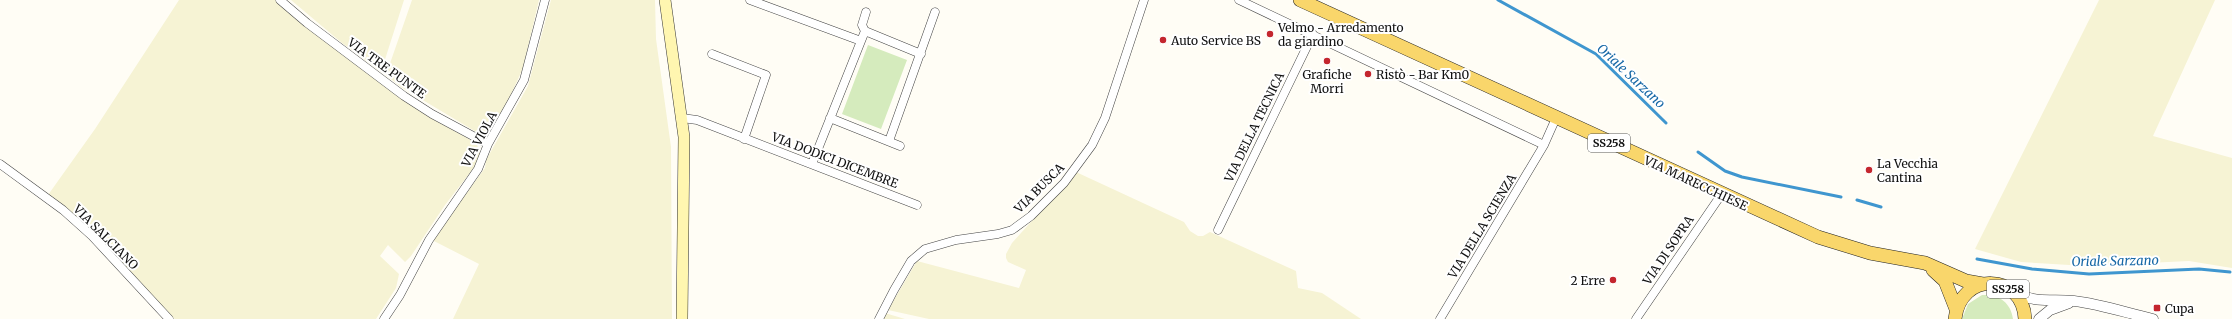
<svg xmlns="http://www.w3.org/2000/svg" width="2232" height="319" viewBox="0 0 2232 319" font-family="Merriweather,serif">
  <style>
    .farmland { fill: #f6f3d4 }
    .green { fill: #d5ebbd }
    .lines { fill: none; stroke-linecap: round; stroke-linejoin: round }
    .stream { stroke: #3f96cf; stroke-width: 3 }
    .minor-casing { stroke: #444; stroke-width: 9 }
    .tertiary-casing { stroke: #444; stroke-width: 11 }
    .secondary-casing { stroke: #333; stroke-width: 12 }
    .primary-casing { stroke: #222; stroke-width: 14 }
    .minor { stroke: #fff; stroke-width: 8 }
    .tertiary { stroke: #fff; stroke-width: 10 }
    .secondary { stroke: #fff6b0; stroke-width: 11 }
    .primary { stroke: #f9d66b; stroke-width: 13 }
    .poi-dot { fill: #c4262e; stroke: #fff; stroke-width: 1.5 }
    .labels { text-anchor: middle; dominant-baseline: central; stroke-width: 4; stroke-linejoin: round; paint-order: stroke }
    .shield { fill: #fff; stroke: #585858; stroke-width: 1 }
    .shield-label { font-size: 11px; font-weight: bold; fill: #111 }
    .poi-label { font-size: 12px; fill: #111; stroke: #fff; text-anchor: start }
    .street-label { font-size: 12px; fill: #111; stroke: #fff }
    .water-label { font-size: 13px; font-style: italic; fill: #1768a6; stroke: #fff }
  </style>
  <rect width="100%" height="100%" fill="#fffdf5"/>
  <!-- farmland -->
  <path class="farmland" d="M179 0H275L314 32 428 116 476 143 481 152 476 165 445 205 411 256 405 262 388 245 380 256 399 274 396 288 376 319H175L160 307 48 195 95 129Z
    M291 0H404L381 72 342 43Z
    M412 0H539L523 68 504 110 487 133H478L401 87 386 75Z
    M551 0H655L656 39 671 147 672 319H453L479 264 432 240 485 168 486 160 528 86Z
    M2099 0H2215L2153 136 2232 158V268L2189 261 2086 266 2021 262 1975 249Z
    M1076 172 1184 222 1190 231 1198 236H1203L1210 232 1296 271 1298 288 1322 293 1361 319H929L888 310 917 261 1019 288 1026 270 1008 262 1006 258V254L1012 243Z
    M885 313 905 319H882Z"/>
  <!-- green -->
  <path class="green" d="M868 45 907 60 881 129 842 114Z
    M1982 295C1998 294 2011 302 2013 319H1962L1968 304Z"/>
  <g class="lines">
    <!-- stream -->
    <path class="stream" d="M1498 0 1596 54 1666 123
      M1698 152 1725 171 1742 177 1841 197
      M1857 200 1881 207
      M1977 259 2032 269 2089 274 2199 269 2230 272"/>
    <defs>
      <path id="minor" d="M280 0 307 23 404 96 432 114 488 144
        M750 0 861 41
        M1239 0 1544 145
        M865 31 921 54
        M712 54 766 75 744 139
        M682 118 697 120 917 205
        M830 118 900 146
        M889 141 935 12
        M0 164 63 210 92 236 169 319
        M812 164 865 31 862 25 866 12
        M1218 230 1313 34
        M384 319 400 295 429 240 478 169 488 144 524 80 545 0
        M879 319 894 290 911 261 925 249 956 240 998 234 1012 230 1031 216 1064 183 1092 145 1105 118 1144 0
        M1440 319 1544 145 1556 118
        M1636 319 1721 195"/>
      <path id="tertiary" d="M2013 291C2039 305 2047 298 2074 301 2100 304 2127 313 2153 319
        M2039 319 2050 310 2069 303"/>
      <path id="secondary" d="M665 0 684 137 682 319"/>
      <path id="primary" d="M1300 0 1818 237 1870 253 1925 263 1966 281 1983 284
        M1933 270 1945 281 1956 309
        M1955 319C1960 271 2023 272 2025 319"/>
    </defs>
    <!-- minor casing -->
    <use href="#minor" class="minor-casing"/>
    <!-- tertiary casing -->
    <use href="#tertiary" class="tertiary-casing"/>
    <!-- secondary casing -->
    <use href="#secondary" class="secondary-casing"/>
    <!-- primary casing -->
    <use href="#primary" class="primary-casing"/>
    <!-- minor -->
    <use href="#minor" class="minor"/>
    <!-- tertiary -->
    <use href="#tertiary" class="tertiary"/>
    <!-- secondary -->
    <use href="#secondary" class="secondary"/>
    <!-- primary -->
    <use href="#primary" class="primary"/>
  </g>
  <!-- markers -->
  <g class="poi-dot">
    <circle cx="1270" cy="34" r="4"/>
    <circle cx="1163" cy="40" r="4"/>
    <circle cx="1327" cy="61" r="4"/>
    <circle cx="1368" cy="74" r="4"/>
    <circle cx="1869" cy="170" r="4"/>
    <circle cx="1613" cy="280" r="4"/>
    <rect x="2153" y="304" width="8" height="8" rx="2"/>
  </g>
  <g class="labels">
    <!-- shield labels -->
    <g class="shield">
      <rect x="1588" y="134" width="42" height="18" rx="3"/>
      <rect x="1987" y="280" width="42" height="18" rx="3"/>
    </g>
    <g class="shield-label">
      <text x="1609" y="143">SS258</text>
      <text x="2008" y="289">SS258</text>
    </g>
    <!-- poi labels -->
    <g class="poi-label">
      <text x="1278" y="27">Velmo - Arredamento<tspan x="1278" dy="14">da giardino</tspan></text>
      <text x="1171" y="40">Auto Service BS</text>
      <text x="1327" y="74" text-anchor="middle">Grafiche<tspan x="1327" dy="14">Morri</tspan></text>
      <text x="1376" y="74">Ristò - Bar Km0</text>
      <text x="1877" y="163">La Vecchia<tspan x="1877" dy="14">Cantina</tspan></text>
      <text x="1605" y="280" text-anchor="end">2 Erre</text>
      <text x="2165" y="308">Cupa</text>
    </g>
    <!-- street labels -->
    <g class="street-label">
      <text transform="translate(387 68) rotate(36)">VIA TRE PUNTE</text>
      <text transform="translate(1254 127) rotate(-64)">VIA DELLA TECNICA</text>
      <text transform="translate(479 139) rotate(-62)">VIA VIOLA</text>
      <text transform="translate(835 160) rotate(21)">VIA DODICI DICEMBRE</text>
      <text transform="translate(1696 183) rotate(25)">VIA MARECCHIESE</text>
      <text transform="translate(1039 188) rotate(-45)">VIA BUSCA</text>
      <text transform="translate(1482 226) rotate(-59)">VIA DELLA SCIENZA</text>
      <text transform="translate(106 237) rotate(45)">VIA SALCIANO</text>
      <text transform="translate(1668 250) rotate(-56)">VIA DI SOPRA</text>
    </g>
    <!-- water labels -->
    <g class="water-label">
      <text transform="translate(1631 76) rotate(43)">Oriale Sarzano</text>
      <text transform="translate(2115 261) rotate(-1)">Oriale Sarzano</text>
    </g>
  </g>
</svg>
